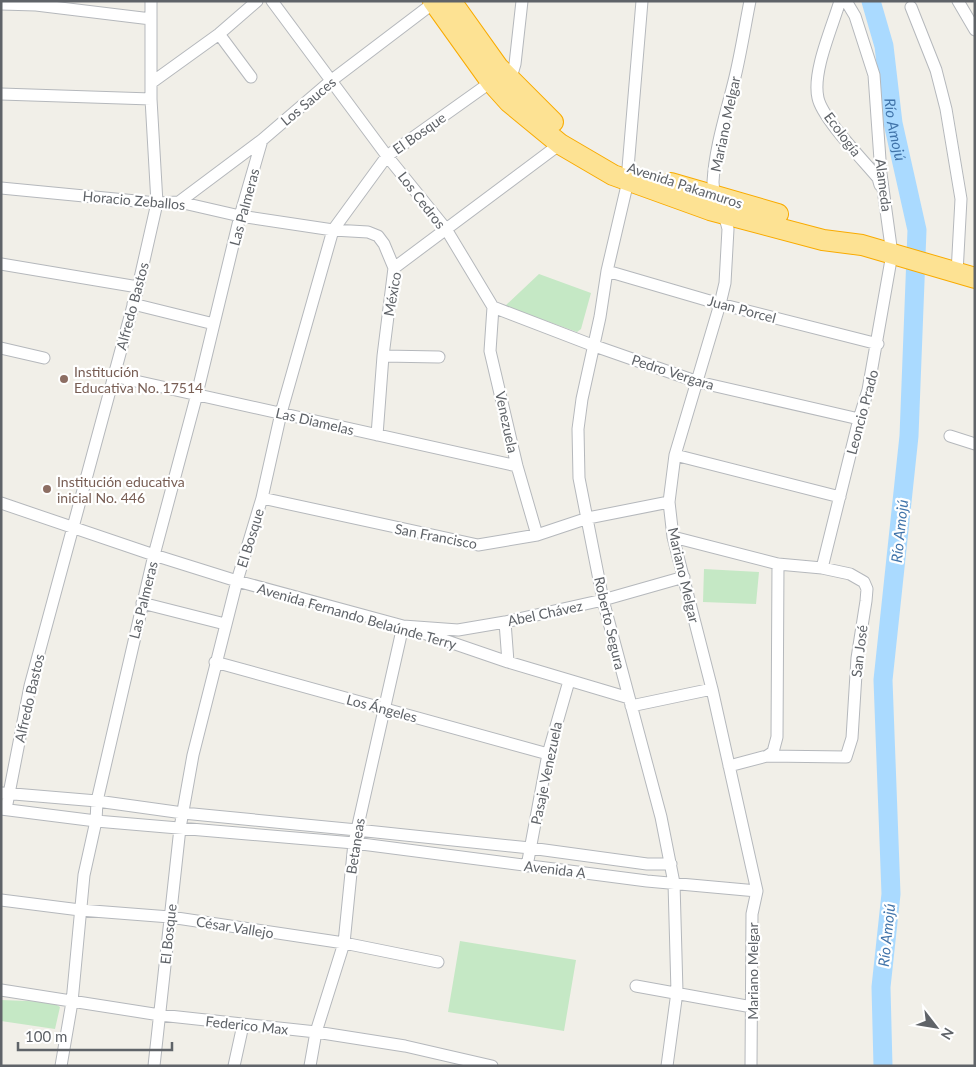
<svg xmlns="http://www.w3.org/2000/svg" width="976" height="1067" viewBox="0 0 976 1067" font-family="Lato,sans-serif">
  <style>
    .green { fill: #c5e8c5 }
    .lines { fill: none; stroke-linecap: round; stroke-linejoin: round }
    .river { stroke: #aadaff; stroke-width: 19 }
    .street-casing { stroke: #b5b8bc; stroke-width: 13 }
    .highway-casing { stroke: #f9ab00; stroke-width: 22 }
    .street { stroke: #fff; stroke-width: 11 }
    .highway { stroke: #fde293; stroke-width: 20 }
    .education-dot { fill: #8d6e63; stroke: #fff; stroke-width: 2 }
    .labels { text-anchor: middle; dominant-baseline: central; stroke-width: 4.5; stroke-linejoin: round; paint-order: stroke }
    .street-label { font-size: 14px; fill: #5f6368; stroke: #fff }
    .education-label { font-size: 14px; fill: #785e54; stroke: #fff; text-anchor: start }
    .water-label { font-size: 15px; font-style: italic; fill: #4174aa; stroke: #fff }
  </style>
  <rect width="100%" height="100%" fill="#f1efe8"/>
  <!-- green -->
  <path class="green" d="M539 274 591 293 581 329 577 332 505 306Z
    M704 569 759 572 756 604 703 602Z
    M460 941 576 960 564 1031 448 1012Z
    M1 1000 52 1002 60 1007 55 1029 1 1021Z"/>
  <g class="lines">
    <!-- river -->
    <path class="river" id="s1" d="M871 1 884 46 893 123 917 230 909 436 883 680 891 894 881 987 883 1066"/>
    <defs>
      <path id="street" d="M272 1 387 156 446 229 493 307
        M750 1C745 26 741 52 735 77 727 111 715 146 713 182 713 200 725 212 728 229L725 283 720 304 675 455 669 502 673 537 712 689 757 891 752 914 751 1066
        M840 1C832 28 812 72 818 98 822 118 864 161 878 178L880 185
        M958 1 975 30
        M1 4 36 5 151 19
        M911 7 936 70 946 109 961 199 957 273
        M219 34 251 77
        M510 81 515 64 522 1
        M151 83 219 34 257 1
        M1 94 151 99
        M628 168 642 1
        M628 181 607 271 600 317 582 399 578 429 579 478 603 600 661 817 674 883 677 992 667 1066
        M1 188 157 203 179 202 240 216 333 230 368 232 378 236 384 244 394 268
        M179 202 262 140 332 80 436 1
        M1 264 138 287
        M607 271 720 304 878 344
        M133 304 214 324
        M493 307 592 345 698 382 859 419
        M493 307 490 351 517 466 537 535
        M1 348 44 358
        M383 356 439 357
        M113 376 517 466
        M377 435 383 356 394 268 560 144
        M950 436 975 444
        M675 455 840 497
        M262 498 478 545 537 535 588 518 669 502
        M1 503 154 555 237 581 403 626 508 662 629 698
        M673 537 778 564 822 568 850 574 864 582 867 589 866 601 857 658 852 738 846 757 767 756
        M822 568 859 419 868 390 892 254 881 174 874 75 855 16 846 1
        M142 603 225 624
        M505 622 508 662
        M215 662 548 754
        M631 706 712 689
        M729 766 767 756 773 752 777 737 778 564
        M2 793 97 801 183 813 357 830 530 848 647 864H671
        M1 809 96 821 354 843 647 881 757 891
        M6 809 30 686 138 287 157 203 151 99V1
        M527 866 548 754 569 681
        M1 900 80 910 170 917 344 943 438 962
        M636 986 752 1007
        M1 990 160 1015 316 1032 405 1046 492 1066
        M61 1066 72 1002 84 875 96 821 97 801 154 555 197 394 240 216 262 140
        M154 1066 180 828 193 755 237 581 262 498 281 413 333 230 387 156 491 82
        M234 1066 243 1025
        M310 1066 316 1032 344 943 354 843 403 626 458 630 505 622 603 600 684 577"/>
      <path id="highway" d="M433 1 491 82 509 102 560 144 613 175 710 210 823 240 862 245 975 278
        M451 1 498 67 553 122
        M671 183 778 214"/>
    </defs>
    <!-- street casing -->
    <use href="#street" class="street-casing"/>
    <!-- highway casing -->
    <use href="#highway" class="highway-casing"/>
    <!-- street -->
    <use href="#street" class="street"/>
    <!-- highway -->
    <use href="#highway" class="highway"/>
  </g>
  <!-- markers -->
  <g class="education-dot">
    <circle cx="64" cy="379" r="5"/>
    <circle cx="47" cy="489" r="5"/>
  </g>
  <g class="labels">
    <!-- street labels -->
    <g class="street-label">
      <text transform="translate(308 101) rotate(-40)">Los Sauces</text>
      <text transform="translate(725 124) rotate(-78)">Mariano Melgar</text>
      <text transform="translate(419 133) rotate(-35)">El Bosque</text>
      <text transform="translate(843 134) rotate(53)">Ecología</text>
      <text transform="translate(685 185) rotate(18)">Avenida Pakamuros</text>
      <text transform="translate(884 185) rotate(83)">Alameda</text>
      <text transform="translate(134 200) rotate(5)">Horacio Zeballos</text>
      <text transform="translate(422 200) rotate(52)">Los Cedros</text>
      <text transform="translate(244 207) rotate(-75)">Las Palmeras</text>
      <text transform="translate(392 294) rotate(-80)">México</text>
      <text transform="translate(132 306) rotate(-75)">Alfredo Bastos</text>
      <text transform="translate(742 309) rotate(15)">Juan Porcel</text>
      <text transform="translate(673 372) rotate(18)">Pedro Vergara</text>
      <text transform="translate(862 412) rotate(-75)">Leoncio Prado</text>
      <text transform="translate(315 421) rotate(13)">Las Diamelas</text>
      <text transform="translate(507 422) rotate(78)">Venezuela</text>
      <text transform="translate(436 536) rotate(11)">San Francisco</text>
      <text transform="translate(250 538) rotate(-73)">El Bosque</text>
      <text transform="translate(684 575) rotate(77)">Mariano Melgar</text>
      <text transform="translate(143 600) rotate(-76)">Las Palmeras</text>
      <text transform="translate(545 613) rotate(-12)">Abel Chávez</text>
      <text transform="translate(357 616) rotate(16)">Avenida Fernando Belaúnde Terry</text>
      <text transform="translate(610 623) rotate(77)">Roberto Segura</text>
      <text transform="translate(859 651) rotate(-83)">San José</text>
      <text transform="translate(29 698) rotate(-77)">Alfredo Bastos</text>
      <text transform="translate(382 708) rotate(15)">Los Ángeles</text>
      <text transform="translate(546 773) rotate(-78)">Pasaje Venezuela</text>
      <text transform="translate(355 846) rotate(-81)">Betaneas</text>
      <text transform="translate(555 869) rotate(7)">Avenida A</text>
      <text transform="translate(235 927) rotate(9)">César Vallejo</text>
      <text transform="translate(168 934) rotate(-84)">El Bosque</text>
      <text transform="translate(752 971) rotate(-90)">Mariano Melgar</text>
      <text transform="translate(247 1025) rotate(6)">Federico Max</text>
    </g>
    <!-- education labels -->
    <g class="education-label">
      <text x="74" y="371">Institución<tspan x="74" dy="16">Educativa No. 17514</tspan></text>
      <text x="57" y="481">Institución educativa<tspan x="57" dy="16">inicial No. 446</tspan></text>
    </g>
    <!-- water labels -->
    <g class="water-label">
      <text stroke="none"><textPath href="#s1" startOffset="131">Río Amojú</textPath></text>
      <text transform="translate(899 531) rotate(-84)">Río Amojú</text>
      <text transform="translate(886 935) rotate(-84)">Río Amojú</text>
    </g>
  </g>
  <!-- border -->
  <rect width="976" height="1067" fill="none" stroke="#5f6368" stroke-width="5"/>
  <!-- north arrow -->
  <g transform="translate(936 1027) rotate(121)" stroke="#ffffff" stroke-width="4" paint-order="stroke">
  <path d="M0-4L9 19L0 12L-9 19Z" fill="#5f6368"/>
  <text y="-8" font-size="14" font-weight="bold" text-anchor="middle" fill="#5f6368">N</text>
  </g>
  <!-- scale -->
  <path d="M18 1042v8h154v-8" fill="none" stroke="#5f6368" stroke-width="2.5"/>
  <text x="25" y="1042" font-size="15" fill="#5f6368" stroke="#ffffff" stroke-width="4" paint-order="stroke">100 m</text>
</svg>
